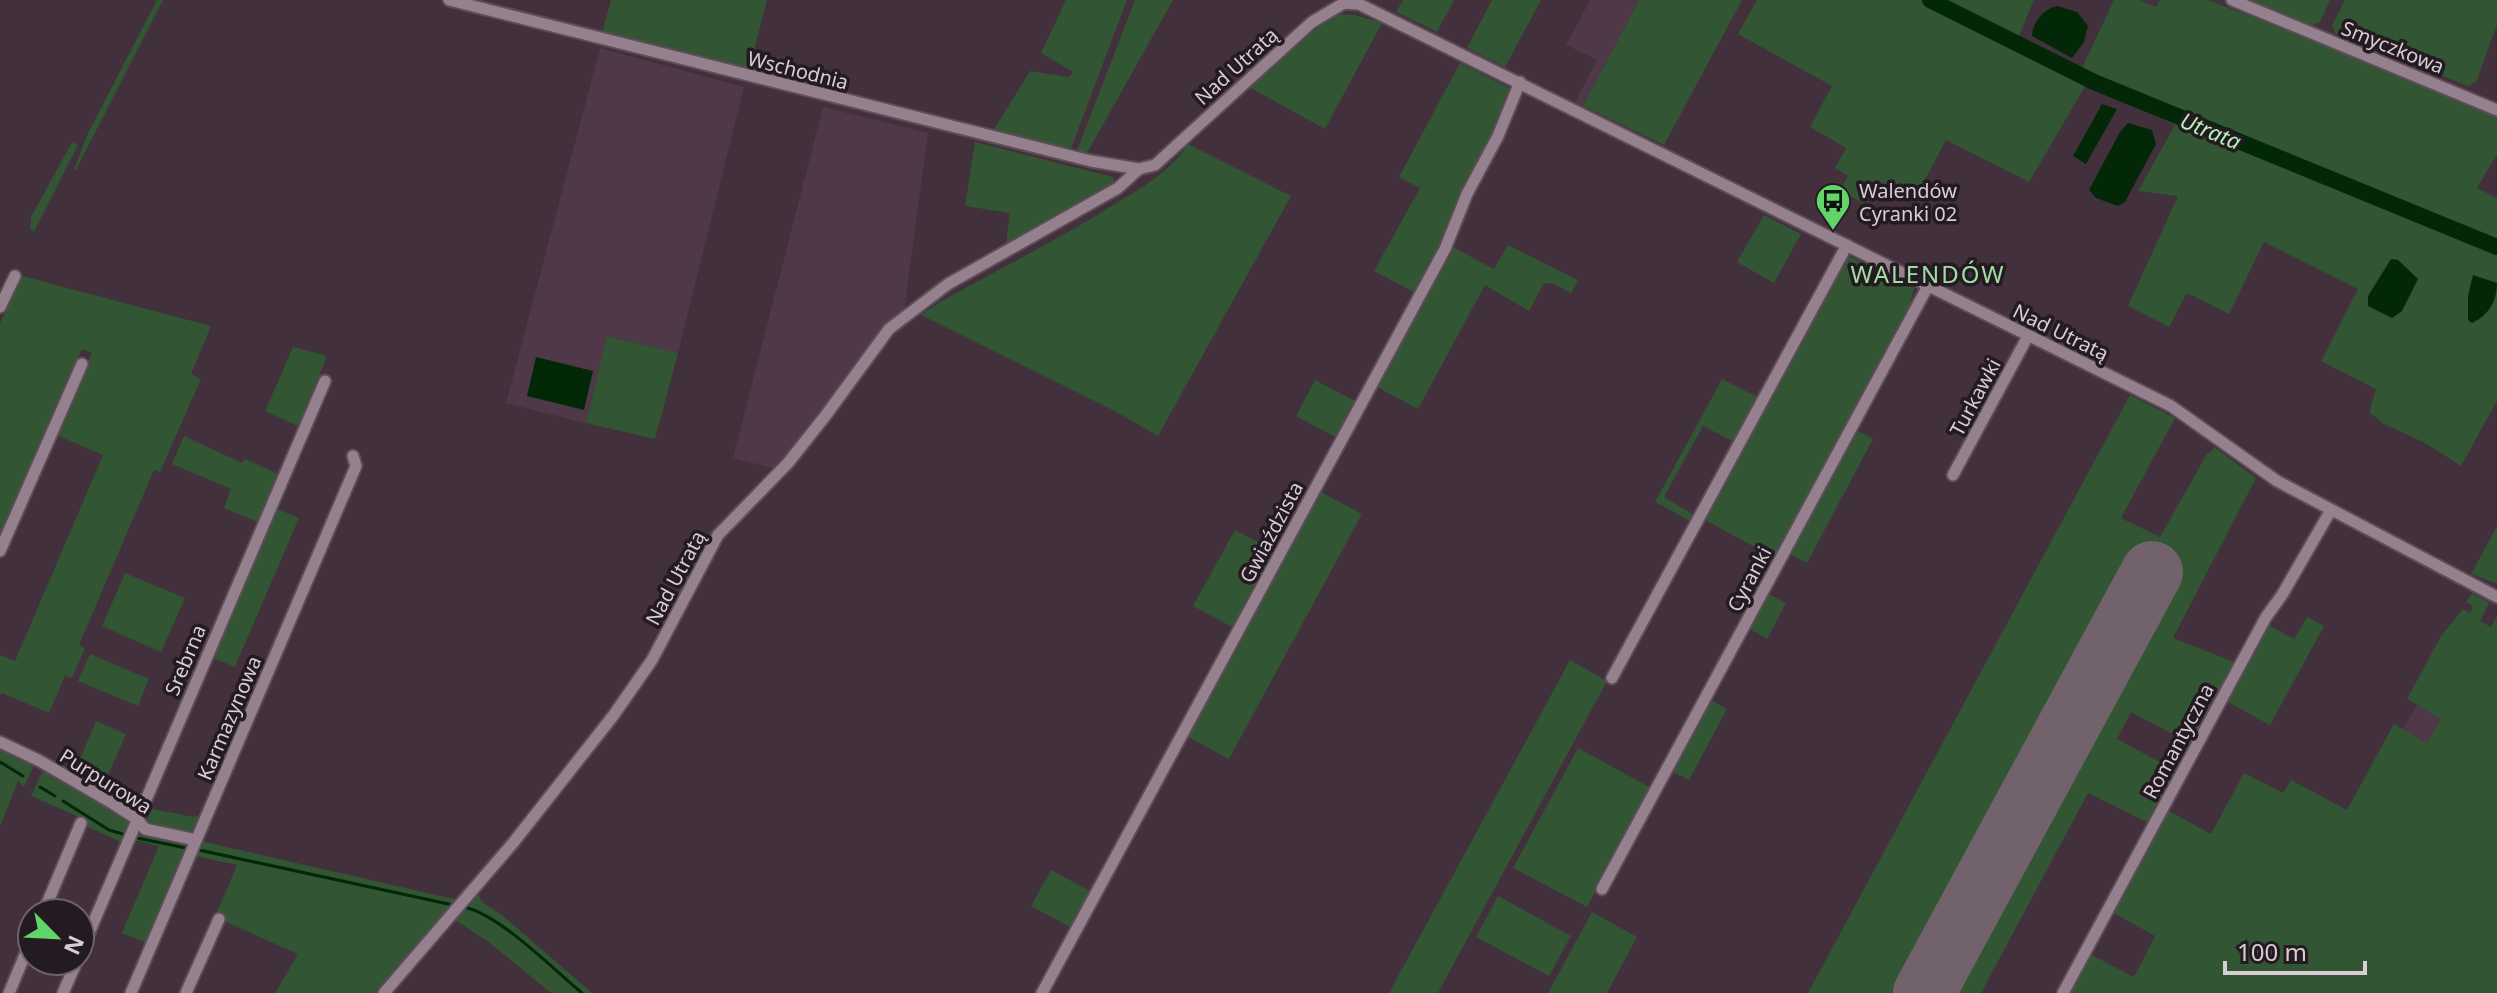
<svg xmlns="http://www.w3.org/2000/svg" width="2497" height="993" viewBox="0 0 2497 993" font-family="'Noto Sans',sans-serif">
  <style>
    .built { fill: #4f3847 }
    .green { fill: #325533 }
    .water { fill: #032807 }
    .lines { fill: none; stroke-linecap: round; stroke-linejoin: round }
    .stream { stroke: #032807; stroke-width: 3 }
    .river { stroke: #032807; stroke-width: 16 }
    .runway { stroke: #72626c; stroke-width: 62 }
    .minor-casing { stroke: #5d4c58; stroke-width: 15 }
    .minor { stroke: #95808e; stroke-width: 11 }
    .labels { text-anchor: middle; dominant-baseline: central; stroke-width: 7; stroke-linejoin: round; paint-order: stroke }
    .street-label { font-size: 20px; fill: #d9cdd5; stroke: #231b21 }
    .poi-label { font-size: 20px; fill: #d9cdd5; stroke: #231b21; text-anchor: start }
    .water-label { font-size: 22px; font-style: italic; fill: #b4f1b5; stroke: #231b21 }
    .quarter-label { font-size: 24px; letter-spacing: 2px; fill: #a1dca2; stroke: #231b21 }
  </style>
  <rect width="100%" height="100%" fill="#42303c"/>
  <!-- built -->
  <path class="built" d="M1590 0H1639L1583 106 1575 102 1597 60 1566 45Z
    M600 48 744 87 678 353 608 336 586 423 506 403Z
    M823 107 928 133 904 311 884 323 841 389 777 469 733 458Z
    M2417 705 2441 719 2427 743 2403 729Z"/>
  <!-- green -->
  <path class="green" d="M157 0H163L76 170 74 169 88 133Z
    M611 0H767L749 70 602 33Z
    M1066 0H1127L1070 151 993 131 1030 71 1069 77 1073 72 1041 53Z
    M1135 0H1173L1086 155 1076 153Z
    M1403 0H1454L1437 32 1396 12Z
    M1492 0H1541L1505 67 1467 48Z
    M1639 0H1742L1664 145 1583 106Z
    M1757 0H2034L2018 38 2081 70 2114 0H2140L2156 7 2160 0H2208L2439 89 2497 116V154L2477 188 2497 198V401L2461 466 2425 443 2384 424 2369 412 2376 389 2321 361 2358 289 2264 242 2229 314 2187 293 2169 327 2128 306 2178 196 2138 191 2175 125 2087 83 2029 182 1946 140 1913 202 1876 183 1863 203 1840 191 1848 176 1835 168 1846 148 1810 127 1832 86 1738 34Z
    M2248 0H2330L2320 22 2312 25Z
    M2345 0H2497V25L2476 82 2468 86 2335 33 2332 26Z
    M1334 14 1355 15 1382 23 1325 129 1247 86Z
    M1460 63 1511 89 1505 111 1435 255 1414 292 1374 271 1420 188 1399 177Z
    M72 142 78 145 34 232 30 229 31 217Z
    M975 142 1113 177 1114 183 1006 244 1010 213 965 206Z
    M1188 144 1291 196 1158 436 1111 409 921 315 940 302C996 271 1053 242 1107 209 1136 191 1170 173 1188 144Z
    M1764 215 1801 234 1774 283 1737 262Z
    M1508 245 1578 280 1571 293 1554 284 1544 283 1529 311 1485 285 1418 409 1375 386 1451 246 1494 269Z
    M1849 256 1914 288 1908 313 1775 558 1703 519 1844 258Z
    M22 276 211 326 191 374 201 379 160 472 154 470 79 645 85 648 72 678 65 676 49 713 2 693 0 695V655L15 661 103 455 56 435 92 353 82 349 0 533V323Z
    M607 336 678 353 655 439 586 423Z
    M293 347 324 355 326 359 298 426 265 411Z
    M1722 379 1759 398 1736 443 1703 426 1664 497 1696 516 1692 522 1655 502Z
    M1315 380 1355 401 1335 437 1296 416Z
    M2130 395 2175 418 2121 518 2160 537 2208 452 2210 453 2214 447 2256 478 2173 638 2234 662 2190 743 2131 712 2117 739 2175 770 2147 822 2088 793 1981 993H1808Z
    M1858 431 1873 439 1807 563 1790 554Z
    M184 436 242 463 245 459 278 474 257 522 224 508 231 489 172 464Z
    M1319 491 1362 514 1229 759 1186 736Z
    M273 507 299 518 235 667 209 656Z
    M2497 526V584L2471 574Z
    M1235 530 1274 551 1232 627 1193 606Z
    M125 573 185 598 161 652 102 626Z
    M2472 593 2489 603 2480 621 2491 627 2497 616V993H2068L2090 954 2134 977 2155 936 2112 912 2167 810 2211 834 2244 773 2283 793 2291 780 2347 810 2394 724 2427 743 2441 719 2407 699 2441 636 2463 609 2470 613 2473 606 2466 602Z
    M1769 594 1786 603 1767 639 1750 629Z
    M2307 617 2324 626 2270 725 2226 701 2267 624 2294 639Z
    M90 654 149 679 138 706 78 681Z
    M1570 660 1607 681 1438 993H1389Z
    M1711 700 1727 709 1689 780 1673 772Z
    M96 721 126 734 102 789 74 773Z
    M0 747 35 764 24 787 18 781 0 827Z
    M1578 748 1651 788 1587 907 1513 868Z
    M42 772 52 775 128 817 132 823 121 842 86 826 88 821 31 796Z
    M152 809 194 817 203 814 196 830 192 833 150 825 146 822Z
    M144 830 187 841 189 845 147 943 122 933 159 846 134 840 137 834Z
    M201 841 458 900 378 993H275L298 954 215 917 237 865 195 856Z
    M1051 870 1090 891 1070 927 1031 906Z
    M478 893 482 902 502 915 592 993H551L490 943 455 920Z
    M1498 896 1571 936 1549 976 1476 937Z
    M1592 912 1637 937 1607 993H1548Z"/>
  <!-- water -->
  <path class="water" d="M2057 6 2077 12 2088 26 2084 42 2072 58 2032 36C2033 22 2042 10 2057 6Z
    M2102 104 2117 109 2086 164 2073 156Z
    M2128 123 2152 130 2156 144 2125 202 2118 206 2096 198 2089 190 2120 132Z
    M2391 259 2398 260 2418 279 2402 311 2392 318 2368 306V296Z
    M2473 275 2497 283C2497 301 2489 315 2472 323L2468 320V296Z
    M536 357 593 371 584 410 527 396Z"/>
  <g class="lines">
    <!-- stream -->
    <path class="stream" d="M0 762 23 776
      M40 787 55 796
      M63 801 109 830 126 835
      M137 838 186 848
      M199 850 453 905
      M464 907C500 915 552 968 582 993"/>
    <!-- river -->
    <path class="river" d="M1930 0 2094 82 2497 247"/>
    <!-- runway -->
    <path class="runway" d="M1924 993 2152 572"/>
    <defs>
      <path id="minor" d="M449 0 1091 161 1139 169
        M2232 0 2497 110
        M0 307 15 276
        M1953 475 2028 336
        M0 551 82 364
        M1612 678 1847 245
        M0 742 40 761 112 803 137 819 145 829 196 840
        M1602 889 1928 286
        M43 913 81 823
        M80 954 325 381
        M9 993 32 938
        M63 993 77 961
        M131 993 356 466 353 456
        M186 993 219 919
        M384 993 513 843 613 716 652 660 718 535 788 463 826 415 889 329 948 284 1118 188 1139 169 1155 165 1312 22 1344 3 1359 4 2171 406 2277 481 2497 597
        M1042 993 1445 249 1467 194 1498 136 1520 82
        M2063 993 2266 617 2282 595 2331 510"/>
    </defs>
    <!-- minor casing -->
    <use href="#minor" class="minor-casing"/>
    <!-- minor -->
    <use href="#minor" class="minor"/>
  </g>
  <!-- icons -->
  <defs>
    <symbol id="bus-pin" viewBox="-11 -11 22 30"><path d="M0 17L-7.5 6A9.5 9.5 0 1 1 7.5 6Z" fill="#61d56a" stroke="#231b21"/><path d="M-5-6H5V4H4V6H2V4H-2V6H-4V4H-5ZM-3.5-4V0h7V-4ZM-3.5 1.2v1.5H-2V1.2ZM2 1.2v1.5H3.5V1.2Z" fill="#111"/></symbol>
  </defs>
  <g fill-rule="evenodd">
    <use href="#bus-pin" x="1813" y="181" width="40" height="54"/>
  </g>
  <g class="labels">
    <!-- street labels -->
    <g class="street-label">
      <text transform="translate(2393 47) rotate(22)">Smyczkowa</text>
      <text transform="translate(1236 66) rotate(-42)">Nad Utratą</text>
      <text transform="translate(798 70) rotate(14)">Wschodnia</text>
      <text transform="translate(2061 332) rotate(26)">Nad Utratą</text>
      <text transform="translate(1975 397) rotate(-62)">Turkawki</text>
      <text transform="translate(1271 532) rotate(-62)">Gwiaździsta</text>
      <text transform="translate(675 578) rotate(-62)">Nad Utratą</text>
      <text transform="translate(1749 579) rotate(-62)">Cyranki</text>
      <text transform="translate(185 660) rotate(-67)">Srebrna</text>
      <text transform="translate(229 718) rotate(-67)">Karmazynowa</text>
      <text transform="translate(2178 741) rotate(-62)">Romantyczna</text>
      <text transform="translate(106 781) rotate(32)">Purpurowa</text>
    </g>
    <!-- poi labels -->
    <g class="poi-label">
      <text x="1859" y="190">Walendów<tspan x="1859" dy="23">Cyranki 02</tspan></text>
    </g>
    <!-- water labels -->
    <g class="water-label">
      <text transform="translate(2211 130) rotate(22)">Utrata</text>
    </g>
    <!-- quarter labels -->
    <g class="quarter-label">
      <text x="1928" y="273">WALENDÓW</text>
    </g>
  </g>
  <!-- north arrow -->
  <g transform="translate(56 937) rotate(114)"><circle r="38" fill="#231b21" stroke="#6c6269" stroke-width="2"/>
  <path d="M0-6L14 30L0 20L-14 30Z" fill="#61d56a"/>
  <text y="-12" font-size="22" font-weight="bold" text-anchor="middle" fill="#d9cdd5">N</text>
  </g>
  <!-- scale -->
  <path d="M2225 961v12h140v-12" fill="none" stroke="#d9cdd5" stroke-width="4"/>
  <text x="2237" y="961" font-size="24" fill="#d9cdd5" stroke="#231b21" stroke-width="6" paint-order="stroke">100 m</text>
</svg>
